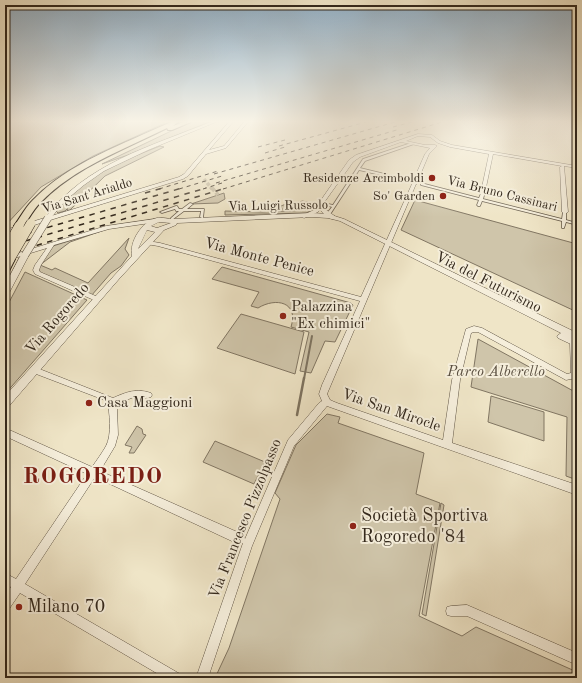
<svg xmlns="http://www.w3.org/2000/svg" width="582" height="683" viewBox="0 0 582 683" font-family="'Old Standard TT',serif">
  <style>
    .green { fill: #cfc5aa; stroke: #817663 }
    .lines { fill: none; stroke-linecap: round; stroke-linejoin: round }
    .stream-far1 { stroke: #7d7360; stroke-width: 2 }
    .stream { stroke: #7d7360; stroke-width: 2.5 }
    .pedestrian-tunnel-far1 { stroke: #c9bfa5; stroke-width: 3.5; stroke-dasharray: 3.5 1.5; stroke-linecap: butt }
    .pedestrian-tunnel { stroke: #c9bfa5; stroke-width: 4; stroke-dasharray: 4 2; stroke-linecap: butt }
    .pedestrian-casing { stroke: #625747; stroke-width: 1.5 }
    .minor-casing { stroke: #625747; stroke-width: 1 }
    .tertiary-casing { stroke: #625747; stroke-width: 1 }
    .trunk-casing { stroke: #33281c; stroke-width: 2 }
    .pedestrian { fill: #f5eedb; fill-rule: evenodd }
    .minor { fill: #f5eedb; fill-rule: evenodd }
    .tertiary { fill: #f5eedb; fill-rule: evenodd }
    .trunk { fill: #efe5c7; fill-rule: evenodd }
    .rail-far1 { stroke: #33281c; stroke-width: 1; stroke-dasharray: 4 4; stroke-linecap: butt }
    .rail { stroke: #33281c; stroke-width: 1.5; stroke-dasharray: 5.5 5.5; stroke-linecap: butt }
    .tertiary-bridge-casing { stroke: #625747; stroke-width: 8; stroke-linecap: butt }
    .trunk-bridge-casing { stroke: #33281c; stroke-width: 10; stroke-linecap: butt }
    .tertiary-bridge { stroke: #f5eedb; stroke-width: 7 }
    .trunk-bridge { stroke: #efe5c7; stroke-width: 9 }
    .poi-dot { fill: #8f2418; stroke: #f5eedb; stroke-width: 1.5 }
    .labels { text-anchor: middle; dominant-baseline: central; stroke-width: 4; stroke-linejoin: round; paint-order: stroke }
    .far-poi-label { font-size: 13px; fill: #33281c; stroke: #f5eedb; text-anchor: end }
    .far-street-label { font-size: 13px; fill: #33281c; stroke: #f5eedb }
    .street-label { font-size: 15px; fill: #33281c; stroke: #f5eedb }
    .poi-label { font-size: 15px; fill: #33281c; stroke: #f5eedb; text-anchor: start }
    .park-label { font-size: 15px; font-style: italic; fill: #5a4f40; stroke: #f5eedb }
    .near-poi-label { font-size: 18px; fill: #33281c; stroke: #f5eedb; text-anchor: start }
    .near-district-label { font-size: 23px; font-weight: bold; letter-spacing: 1px; fill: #7a1f14; stroke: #f5eedb }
  </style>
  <rect width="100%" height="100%" fill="#efe5c7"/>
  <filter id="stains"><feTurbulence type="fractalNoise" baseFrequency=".005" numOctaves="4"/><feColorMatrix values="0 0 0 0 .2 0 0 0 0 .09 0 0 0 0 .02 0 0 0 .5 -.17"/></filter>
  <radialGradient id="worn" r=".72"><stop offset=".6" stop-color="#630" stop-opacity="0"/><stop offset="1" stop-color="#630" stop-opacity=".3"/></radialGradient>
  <!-- green -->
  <path class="green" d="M5 122H163L165 123 93 156 41 187 5 226Z
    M190 122H209L128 155 102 164Z
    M160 146 164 147 105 176 70 210 67 211 68 209H67L65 211 58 213 56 211C81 177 122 161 160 146Z
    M224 193 225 199 218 203 191 204Z
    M415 200 577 244V312L401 230Z
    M302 201 313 203 307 208 263 210 281 206 291 202 297 204Z
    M312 210 306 213 225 215V211L262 212Z
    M110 228 70 242 40 265 52 270 55 268 88 283 129 238 125 249 129 255 121 266 111 273 91 296 41 275 38 268 53 246Z
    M222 267 351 303 353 305 335 342 325 341 311 373 300 371 309 332 291 327C299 302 276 297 258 308L251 306 259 292 212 279Z
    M25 272 87 300 5 394V310Z
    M241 314 304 332 295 374 217 348Z
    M478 339 577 393V480L566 476 567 417 471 387Z
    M491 396 544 412V441L488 422Z
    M327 414 340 417 338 423 424 453 416 494 440 503 419 616 462 636 476 627 577 672V678H215L229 648 280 499 275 493 296 445Z
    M137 426 142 429 143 434 146 435 134 453H129L132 447 125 445Z
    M215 441 265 462 254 484 203 462Z
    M441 503 444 505 426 616 422 614Z"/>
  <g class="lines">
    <!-- stream-far1 -->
    <path class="stream-far1" d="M304 379 312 336"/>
    <!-- stream -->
    <path class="stream" d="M297 415 304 378"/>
    <!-- pedestrian-tunnel-far1 -->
    <path class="pedestrian-tunnel-far1" d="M204 179 212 189"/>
    <!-- pedestrian-tunnel -->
    <path class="pedestrian-tunnel" d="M212 188 218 195"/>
    <defs>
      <path id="pedestrian" d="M411 143 414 144 365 161 360 168 410 180V182L359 170 331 213H329L328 212 332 207 322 204 324 203 333 205 363 159Z
        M421 183 479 198 482 191H484L485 192 483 199 562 219 563 212 566 211V220L577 223V225L566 222 564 228H562V221L482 201 480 206H478L477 205 479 200 421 185Z
        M190 203 193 204 187 209H204L203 218H202L200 217 201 211H184L172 220H171V218L179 211H176L175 209 162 213 160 212 176 206H177L179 209H182Z"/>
      <path id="minor" d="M229 122H233L209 150 224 146 244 122H248L226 148 206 154 188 176 183 179 5 234V230L179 177 184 174Z
        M418 134 432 135 440 141 452 145 577 166V168L564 166 568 212 565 214 562 212 560 167 562 166 493 154 485 192 483 193 481 192 489 154 450 147 438 143 430 137 418 136 406 141 425 145H435L437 146 429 154 418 180V183L416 184 327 394 330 400 337 403 443 440 452 380 466 329 474 326 482 328 567 374 571 373 570 343 572 341H576L577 376 576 378 566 380 478 332H474L471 333 460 380 452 443 577 485V495L327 406 294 446 252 546 208 678H196L243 543 240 544 236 543 95 477 25 584 180 674 182 678H165L20 593 9 609 5 610V595L11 587 5 584V573L16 579 87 474 5 436V428L92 467C97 460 102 453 106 446 112 435 110 412 107 401L31 372 30 370 31 368H37L113 398C126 392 137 388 151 393L152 395 151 397 148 398 134 397 116 404 117 408 118 435 115 446 100 471 244 535 245 539 288 440 319 403 322 401 319 394 322 385 360 301 158 246 146 244 145 243 148 241 160 243 361 297 412 184 411 182 414 179 425 154 430 148 401 142 360 157 353 162 323 204 325 209 336 217V219C330 220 323 214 320 209L318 212 306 217 304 218 301 216 314 210 349 160 356 155Z
        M155 219 158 221 157 222 109 229 54 245 41 265 39 270 40 272 98 297 99 299 96 301 35 274 33 270 35 265 47 248 5 261V257L106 226Z
        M467 605 577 653V665L467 616H451L447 615 446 611 447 607 451 606Z"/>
      <path id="tertiary" d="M211 122H216L148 150 104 171 84 185 66 200 50 219 48 220 45 218C85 164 151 146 211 122Z
        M312 213 328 214 344 219 577 333V347L558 338 557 336 561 333 340 221 328 218 312 217 177 223 176 225 164 230 119 279 9 406 5 407V396L132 256C129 242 142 221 157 218 162 217 168 219 173 219ZM159 222 171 223 157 228 151 226ZM147 230 155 232 138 249Z
        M22 253H28L29 255 9 293 5 296V285Z"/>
      <path id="trunk" d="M171 122H178L173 126 183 122H191L172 130H168L167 128C123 150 75 167 40 203 33 210 28 220 22 228L19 229 14 226C20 218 25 208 32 201 69 162 124 144 171 122Z
        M10 256 15 259 9 271 5 272V259Z"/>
    </defs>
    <!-- pedestrian casing -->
    <use href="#pedestrian" class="pedestrian-casing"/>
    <!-- minor casing -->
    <use href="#minor" class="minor-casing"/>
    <!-- tertiary casing -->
    <use href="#tertiary" class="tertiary-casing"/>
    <!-- trunk casing -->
    <use href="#trunk" class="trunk-casing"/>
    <!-- pedestrian -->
    <use href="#pedestrian" class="pedestrian"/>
    <!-- minor -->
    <use href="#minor" class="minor"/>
    <!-- tertiary -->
    <use href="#tertiary" class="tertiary"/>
    <!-- trunk -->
    <use href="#trunk" class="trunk"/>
    <!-- rail-far1 -->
    <path class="rail-far1" d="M393 127 412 122
      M279 146 366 122
      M258 147 285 140
      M265 153 285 147
      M214 174 395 122
      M216 183 400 129
      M159 189 218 171
      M179 189 222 176
      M203 189 222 183
      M223 189 442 122"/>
    <!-- rail -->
    <path class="rail" d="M145 193 163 188
      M5 240 182 188
      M5 247 206 188
      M5 255 226 188"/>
    <defs>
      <path id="tertiary-bridge" d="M25 255 48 218"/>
      <path id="trunk-bridge" d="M5 250 19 226
        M10 259 31 223"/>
    </defs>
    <!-- tertiary-bridge casing -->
    <use href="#tertiary-bridge" class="tertiary-bridge-casing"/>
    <!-- trunk-bridge casing -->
    <use href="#trunk-bridge" class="trunk-bridge-casing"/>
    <!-- tertiary-bridge -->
    <use href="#tertiary-bridge" class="tertiary-bridge"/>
    <!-- trunk-bridge -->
    <use href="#trunk-bridge" class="trunk-bridge"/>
  </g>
  <!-- sky -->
  <linearGradient id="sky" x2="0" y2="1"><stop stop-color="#91aec4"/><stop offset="0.56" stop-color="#f8f3e6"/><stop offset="1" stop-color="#f8f3e6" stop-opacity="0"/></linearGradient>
  <rect width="582" height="217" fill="url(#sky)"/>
  <!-- markers -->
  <g class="poi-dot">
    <circle cx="432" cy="178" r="4"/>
    <circle cx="443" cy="196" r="4"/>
    <circle cx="283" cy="316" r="4"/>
    <circle cx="89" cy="403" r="4"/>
    <circle cx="353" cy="526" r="4"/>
    <circle cx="19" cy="607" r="4"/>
  </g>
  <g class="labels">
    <!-- far-poi labels -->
    <g class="far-poi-label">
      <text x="424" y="178">Residenze Arcimboldi</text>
      <text x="435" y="196">So' Garden</text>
    </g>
    <!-- far-street labels -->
    <g class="far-street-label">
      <text transform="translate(502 194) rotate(14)">Via Bruno Cassinari</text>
      <text transform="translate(87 196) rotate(-17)">Via Sant'Arialdo</text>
      <text transform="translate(278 206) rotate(-1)">Via Luigi Russolo</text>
    </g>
    <!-- street labels -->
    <g class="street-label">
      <text transform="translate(259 258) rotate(15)">Via Monte Penice</text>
      <text transform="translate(488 283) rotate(27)">Via del Futurismo</text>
      <text transform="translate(58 319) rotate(-49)">Via Rogoredo</text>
      <text transform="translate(391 411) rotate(19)">Via San Mirocle</text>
      <text transform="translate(246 519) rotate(-68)">Via Francesco Pizzolpasso</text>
    </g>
    <!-- poi labels -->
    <g class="poi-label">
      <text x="291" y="307">Palazzina<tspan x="291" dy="17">"Ex chimici"</tspan></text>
      <text x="97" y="403">Casa Maggioni</text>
    </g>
    <!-- park labels -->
    <g class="park-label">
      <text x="496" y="372">Parco Alberello</text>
    </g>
    <!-- near-poi labels -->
    <g class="near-poi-label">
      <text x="361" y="516">Società Sportiva<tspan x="361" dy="21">Rogoredo '84</tspan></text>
      <text x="27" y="607">Milano 70</text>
    </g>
    <!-- near-district labels -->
    <g class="near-district-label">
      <text x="93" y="476">ROGOREDO</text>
    </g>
  </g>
  <!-- margin -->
  <rect width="582" height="683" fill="none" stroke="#efe5c7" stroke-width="20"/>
  <rect x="6" y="6" width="570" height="671" fill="none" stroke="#33281c" stroke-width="2"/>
  <rect x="10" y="10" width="562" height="663" fill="none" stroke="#33281c"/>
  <rect width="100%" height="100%" filter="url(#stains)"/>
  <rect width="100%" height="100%" fill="url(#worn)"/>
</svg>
